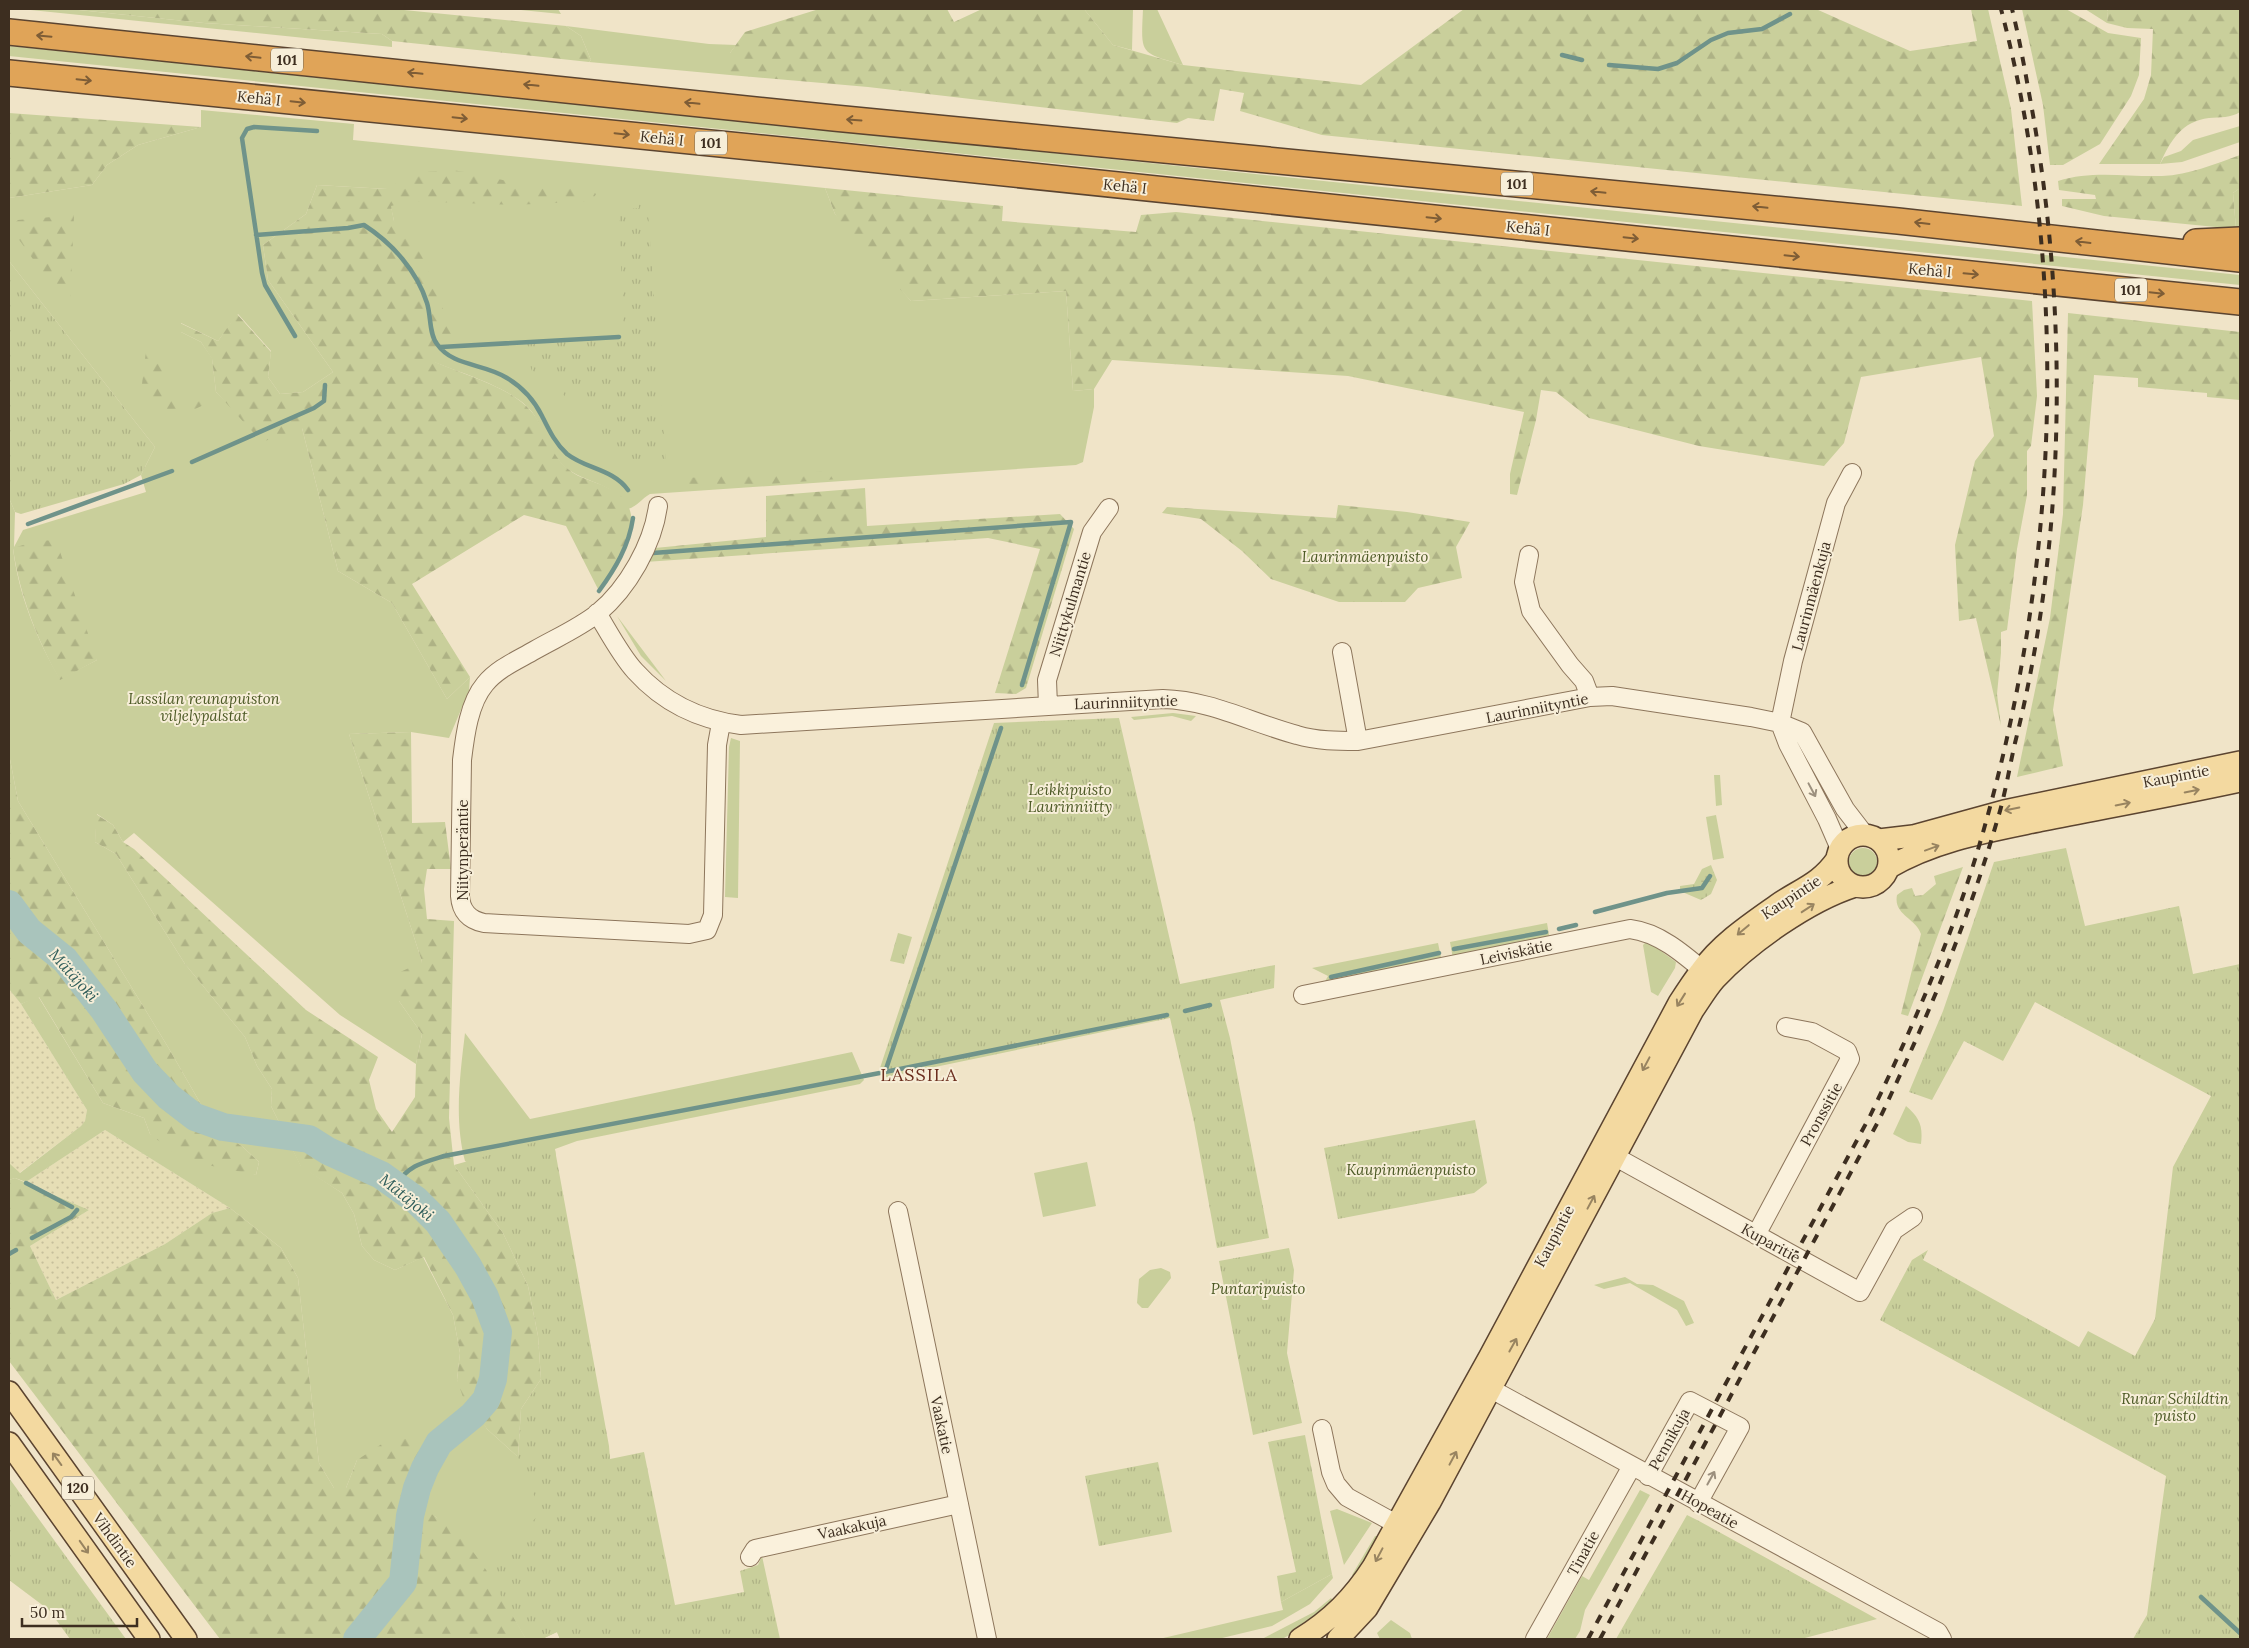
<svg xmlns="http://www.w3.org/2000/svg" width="2249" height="1648" viewBox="0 0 2249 1648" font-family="Lora,serif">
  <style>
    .farmland { fill: url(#farmland-dots) }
    .green { fill: #c9cf9b; fill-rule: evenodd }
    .forest { fill: url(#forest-firs) }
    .wetland { fill: url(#wetland-marsh) }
    .park { fill: url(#park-tufts) }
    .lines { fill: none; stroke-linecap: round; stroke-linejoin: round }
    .stream { stroke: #6f938a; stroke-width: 4.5 }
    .river { stroke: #a9c4bc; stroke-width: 28 }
    .minor-casing { stroke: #8d765c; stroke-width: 20 }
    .major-casing { stroke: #5b4430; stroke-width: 24 }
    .highway-casing { stroke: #5b4430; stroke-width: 28 }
    .minor { stroke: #faf1dc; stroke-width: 18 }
    .major { stroke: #f3d9a0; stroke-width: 21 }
    .highway { stroke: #e0a458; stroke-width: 25 }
    .rail { stroke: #3d2e20; stroke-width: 4; stroke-dasharray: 9 9; stroke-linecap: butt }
    .oneway { stroke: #7e5d36 }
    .oneway2 { stroke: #9c907e }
    .oneway3 { stroke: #988460 }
    .labels { text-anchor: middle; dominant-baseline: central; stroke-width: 4; stroke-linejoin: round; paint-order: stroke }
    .shield { fill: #f7eed8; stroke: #756857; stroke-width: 1 }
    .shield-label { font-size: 14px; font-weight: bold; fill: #3d2e20 }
    .street-label { font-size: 15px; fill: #3d2e20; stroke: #f7eed8 }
    .park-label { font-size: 15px; font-style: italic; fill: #4d5a26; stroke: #f7eed8 }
    .water-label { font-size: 16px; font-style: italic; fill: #2f5d5a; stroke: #f7eed8 }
    .quarter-label { font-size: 18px; letter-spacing: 1px; fill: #6b2e1e; stroke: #f7eed8 }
  </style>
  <defs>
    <pattern id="farmland-dots" width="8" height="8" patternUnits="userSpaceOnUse" patternTransform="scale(1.25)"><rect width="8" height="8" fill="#e6deb5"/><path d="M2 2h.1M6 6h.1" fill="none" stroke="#c6bf9b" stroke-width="1.8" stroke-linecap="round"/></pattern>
    <pattern id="forest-firs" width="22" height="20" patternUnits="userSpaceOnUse" patternTransform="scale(1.25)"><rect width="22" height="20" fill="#c9cf9b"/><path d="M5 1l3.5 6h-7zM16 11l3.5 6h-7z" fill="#aeb285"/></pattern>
    <pattern id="wetland-marsh" width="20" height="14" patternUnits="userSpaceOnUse" patternTransform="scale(1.25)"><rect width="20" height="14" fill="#c9cf9b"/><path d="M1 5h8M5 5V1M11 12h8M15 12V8" fill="none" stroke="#aeb285"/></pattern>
    <pattern id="park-tufts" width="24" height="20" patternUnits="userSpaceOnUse" patternTransform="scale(1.25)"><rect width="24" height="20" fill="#c9cf9b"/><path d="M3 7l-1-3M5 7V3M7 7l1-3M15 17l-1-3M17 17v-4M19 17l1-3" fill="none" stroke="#aeb285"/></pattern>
  </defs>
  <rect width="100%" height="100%" fill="#f0e4c8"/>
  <!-- farmland -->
  <path class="farmland" d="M9 989 21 1004 87 1110 85 1121 81 1126 19 1173 9 1163Z
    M105 1130 230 1208 212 1213 165 1244 56 1300 30 1246 89 1210 26 1182Z"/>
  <!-- green -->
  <path class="green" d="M21 9H69L204 23 382 34 392 41V47Z
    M1084 9H1133L1132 50 1113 45Z
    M1143 9H1157L1183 65C1139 52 1141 55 1143 9Z
    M2085 9H2106L2108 11 2107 23Z
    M566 26 709 44 736 45 730 53V75L589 62 591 60 581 36Z
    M9 46 2240 275V285L9 56Z
    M201 110 354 124 353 140 825 188 835 214 911 301 1066 291 1073 391 1094 389V407L1083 462 1076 465 650 494C641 499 638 506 628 509 616 484 590 484 569 470 550 457 545 430 532 412 515 389 461 373 434 362L394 221 387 189 317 185 306 214 263 245 268 280 333 372 303 392 280 394 268 377 271 351 238 314 218 341 181 323V332L201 342 212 358 216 392 238 414 302 428 338 571 392 603 447 699 470 677 469 691 449 738 411 732 349 734 422 962 399 1001 422 1034 416 1064 340 1015 134 833 123 842 113 825 97 814 95 842 116 854 185 964 245 1037 257 1066 272 1089 271 1106 301 1166 342 1193 354 1214 362 1246 374 1260 395 1270 423 1257 453 1315 460 1353 457 1380 487 1429 517 1456 593 1451 610 1454 560 1639 557 1632 542 1639H526L487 1572 436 1517 405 1501 411 1478 423 1452 357 1460 346 1488H334L319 1463 298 1278 281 1248 230 1208 105 1130 26 1182 15 1178 9 1180V1163L20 1173 81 1126 85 1121 87 1110 21 1004 38 996 103 1103 144 1118 150 1134 256 1175 259 1162 243 1147 214 1127 168 1047 18 801 9 754V498L15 512 14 547 23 530 146 492 141 475 155 447 9 261V198L92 185 107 165 138 145 201 127ZM13 548 97 660 60 679C37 640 18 593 13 548Z
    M2240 126V142L2182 162 2160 164 2164 157 2181 151 2193 140Z
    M2240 188V227L2236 229 2233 193Z
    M617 616 666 681 641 656Z
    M1173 713 1196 716 1191 721 1172 716 1134 720 1131 717Z
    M731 738 740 741 738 898 725 897 729 747Z
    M1714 775H1720L1722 805 1716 806Z
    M1716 815 1724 858 1713 860 1706 817Z
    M1849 862a14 14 0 1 1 28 0a14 14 0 1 1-28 0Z
    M1547 923 1550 940 1453 959 1450 942Z
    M1647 941 1676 962 1675 968 1658 996 1651 992 1643 945Z
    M1438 943 1442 962 1323 985 1328 976 1312 968Z
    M465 1033 530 1119 852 1052 864 1080 860 1084 577 1141 555 1149 556 1156 478 1169 465 1161C454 1120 460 1075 465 1033Z
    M1906 1106C1920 1118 1923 1126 1921 1144L1908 1142 1893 1134Z
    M1087 1162 1096 1206 1043 1217 1034 1173Z
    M1161 1268 1170 1272 1171 1278 1148 1308H1142L1137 1303 1139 1279 1150 1270Z
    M1625 1277 1637 1284 1653 1285 1684 1301 1694 1323 1686 1326 1677 1310 1630 1283 1604 1289 1594 1285Z
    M1640 1490 1650 1495 1585 1610 1580 1631 1575 1639H1547L1582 1576 1589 1580Z
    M1337 1509 1372 1523 1344 1565 1330 1511Z
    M1375 1536H1380L1355 1578 1352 1575Z
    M1332 1574 1333 1578 1310 1604 1272 1626 1218 1639H1159L1283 1610 1281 1602Z
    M1331 1598 1335 1603 1299 1630 1282 1639H1262L1314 1612Z
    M1391 1620 1410 1633 1412 1639H1380L1377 1633Z"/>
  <!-- forest -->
  <path class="forest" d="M69 9 404 10 566 26 581 36 591 60 589 62 392 41 382 34 204 23Z
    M511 9H558L561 14Z
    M819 9H947L954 22 982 9H1084L1113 45 1183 65 1361 85 1464 9H1816L1910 51 1977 41 1971 9H1988L2011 109 2022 206 1322 135 1240 111 1244 93 1220 89 1214 121 1188 118 1177 123 868 87 730 75V53L745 32Z
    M2022 9H2066L2108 33 2141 38 2139 75 2131 96 2100 144 2063 165H2050L2043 105Z
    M2106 9H2240V112C2231 118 2220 117 2209 118 2182 121 2170 141 2160 164H2099L2144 99 2151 75 2153 29 2127 28 2107 23 2108 11Z
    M9 113 201 127 138 145 107 165 92 185 9 198Z
    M2240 155V188L2233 193 2236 229 2104 216 2062 206V199H2096L2095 195 2059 190 2058 181C2092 170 2126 177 2162 176 2189 175 2215 164 2240 155Z
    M452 170C484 174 516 186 548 186 564 186 584 182 596 194L592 201 514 205 409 201 391 206 394 221 403 224 423 258 456 343 435 362C464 375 511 387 531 411 546 428 549 454 568 469 579 479 599 482 612 490 654 513 618 565 599 591L566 526 524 515 412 584 470 677 447 699 392 603 338 571 302 428 262 442 216 392 212 359 201 342 181 332 180 323 218 341 237 314 271 352 268 377 280 394 303 392 333 372 268 280 263 245 306 214 317 185 387 189 402 180 421 172Z
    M825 188 1003 206 1002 221 1136 232 1141 215 1176 212 2032 301 2037 396 2031 446 2027 451V495L2017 549 2007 630 2001 632V653L1997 694 2001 726 1976 618 1959 621 1955 545 1975 461 1994 436 1981 357 1861 377 1844 443 1824 466 1699 446 1589 418 1556 392 1541 390 1536 420 1517 495 1510 494V474L1524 412 1348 376 1112 360 1094 389 1073 391 1066 291 911 301 848 234 835 214Z
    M74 215 70 311 10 227 18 220Z
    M2068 313 2240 332V400L2207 397V393L2138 387V378L2094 375 2083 505 2053 710 2063 766 2017 777 2050 618 2063 514Z
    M146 351 161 353C164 380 161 388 184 404L205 394 210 402 180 416H163L152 406 142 384Z
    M836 471 838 479 716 488H678L683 478Z
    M865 488 867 526 1060 514 1074 529 1026 688 1016 694 995 693 1040 549 988 538 645 562 655 548 766 537V496Z
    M1338 505 1407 512 1470 522 1456 547 1462 578 1418 588 1405 602H1339L1271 579 1242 551 1201 519 1162 513 1167 507 1336 518Z
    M56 540 97 660 60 680C37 640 19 593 13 548L37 541Z
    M411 732 412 823 445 822 451 869H427L424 889 427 919 454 921 449 1118 454 1165 503 1233 528 1286 538 1336 541 1379 521 1409 518 1457 487 1429 463 1397 457 1380 460 1353 453 1315 424 1257 395 1270 374 1260 362 1246 354 1214 342 1193 301 1167 271 1106 272 1089 257 1066 245 1037 185 964 116 854 95 842 96 814 113 825 123 842 134 849 306 1010 378 1057 369 1080 376 1109 392 1132 415 1097 416 1064 422 1034 399 1001 398 973 422 962 349 734Z
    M9 754 18 801 168 1047 214 1127 243 1147 259 1162 256 1175 183 1160 150 1134 144 1118 103 1103 39 997 21 1004 9 989Z
    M1963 867 1908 1016 1901 1014 1921 934C1916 918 1893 915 1897 895L1904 890 1912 888 1915 896 1923 895 1936 884 1934 876Z
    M15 1178 89 1210 30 1246 56 1300 165 1244 212 1213 230 1208 281 1248 298 1278 319 1463 334 1488H346L357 1460 394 1436 423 1443V1452L411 1478 405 1501C415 1506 427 1510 436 1517 479 1545 501 1596 526 1639H220L9 1361V1180Z"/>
  <!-- wetland -->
  <path class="wetland" d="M1711 865 1717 880 1711 894 1701 900 1680 891V886L1694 884 1702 869Z"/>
  <!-- park -->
  <path class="park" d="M638 196 647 197 666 464 643 465 634 460C629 467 621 468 614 462L611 441C599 437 600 431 597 420 594 411 587 404 582 397 571 403 560 398 562 385L567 378 565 373 539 374 532 371 521 341 624 336 619 215 630 209 639 208Z
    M9 261 155 447 141 475 124 484 21 514 15 512 9 498Z
    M1119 718 1180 984 1275 965 1274 988 1220 1000 1230 1038 1269 1238 1217 1248 1194 1122 1170 1018 882 1078 880 1068 994 723Z
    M2066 848 2085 926 2179 906 2193 974 2240 964V1639H2133L2147 1615 2166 1476 1880 1320 1912 1260 1928 1250 1923 1260 2079 1347 2088 1331 2135 1356 2155 1319 2173 1167 2211 1096 2035 1002 2003 1061 1964 1041 1932 1100 1909 1092 1943 1011 1994 862Z
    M898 933 912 937 904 964 890 961Z
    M1475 1120 1487 1183 1474 1193 1338 1219 1324 1148Z
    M550 1138 555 1150 609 1446 610 1459 644 1452 675 1605 744 1592 740 1571 758 1565 762 1556 780 1639H560L557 1632 542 1639H526L487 1572 541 1512 518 1457 521 1409 541 1379 538 1336 528 1286 503 1233 454 1165Z
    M1289 1248 1294 1270 1287 1353 1302 1423 1253 1435 1219 1261Z
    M1305 1435 1332 1574 1281 1602 1277 1576 1296 1572 1268 1442Z
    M1158 1462 1172 1532 1099 1546 1085 1476Z
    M9 1478 123 1635 126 1639H70L49 1610 9 1580Z
    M1687 1515 1699 1521 1877 1619 1801 1639H1616Z"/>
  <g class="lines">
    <!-- stream -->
    <path class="stream" d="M1562 55 1582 60
      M1609 65 1658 69 1677 63 1711 40 1728 33 1762 29 1790 14
      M256 235 348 228 364 225C392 243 417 271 427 303 431 315 429 334 437 344 453 367 484 363 507 378 522 387 534 400 542 416 549 430 555 443 567 454 586 469 613 469 628 490
      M295 336 265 285 262 273 242 138 247 129 254 127 317 131
      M441 347 619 337
      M192 462 314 408 324 401 325 385
      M28 524 172 471
      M653 553 1071 522 1022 685
      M599 591C615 569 629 546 633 518
      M1595 912 1667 893 1702 888 1710 876
      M1559 929 1576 925
      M1454 949 1546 932
      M1331 977 1439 953
      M1185 1011 1210 1005
      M885 1072 1001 728
      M26 1183 72 1207
      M395 1185C410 1165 421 1163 444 1156L885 1072 1167 1015
      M32 1238 71 1217 77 1210
      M9 1254 16 1250
      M2201 1597 2240 1633"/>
    <!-- river -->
    <path class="river" d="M9 904 29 931 65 960 104 1010 145 1072 169 1097 195 1117 223 1127 309 1139 328 1151 381 1175 416 1200 438 1222 468 1266 485 1297 498 1332 493 1379 486 1400 473 1415 439 1443 425 1468 417 1488 410 1516 403 1582 357 1639"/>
    <defs>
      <path id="minor" d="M658 506C653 544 628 588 598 613 579 628 556 638 535 650 518 660 498 668 485 684 469 703 465 735 462 760L460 896C461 911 469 920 484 923L689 934 707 930 713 915 717 745 721 723
        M1529 555 1524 582 1531 611 1570 665 1584 681 1590 697
        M597 613C608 631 621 656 635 671 663 702 700 720 741 725L1163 699C1210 700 1252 723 1297 735 1317 741 1338 741 1358 741L1590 697 1612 696 1751 717 1780 723 1802 732 1845 809 1865 835
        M1342 652 1358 741
        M1048 706 1047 680 1092 532 1109 508
        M1840 849 1827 819 1788 744 1780 723 1793 661 1836 503 1852 473
        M1303 995 1630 929C1662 933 1688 958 1712 978
        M1603 1150 1860 1292 1894 1230 1913 1217
        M898 1211 987 1639
        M1756 1235 1850 1059 1847 1051 1812 1032 1786 1027
        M1480 1383 1938 1632 1942 1639
        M1322 1429 1331 1472 1336 1484 1347 1497 1409 1531
        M1648 1476 1690 1401 1740 1427 1698 1503
        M750 1557 755 1549 959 1504
        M1535 1639 1632 1466"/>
      <path id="major" d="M1837 861a26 26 0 1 1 52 0a26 26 0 1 1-52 0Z
        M1879 840 1913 836 2004 811 2240 762
        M1888 868C1935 840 1990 831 2043 820 2109 807 2175 795 2240 781
        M9 1392 186 1639
        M9 1443 149 1639
        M1300 1639C1331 1620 1353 1598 1373 1567L1490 1356 1679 1003C1686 992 1693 981 1701 971 1720 944 1750 924 1777 905 1800 889 1820 884 1837 859
        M1338 1639 1367 1608 1430 1502 1693 1010C1700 1000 1707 988 1715 979 1749 943 1808 901 1855 886"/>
      <path id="highway" d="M9 32 834 118 1898 221 2240 259
        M9 73 831 155 2240 302
        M2196 242 2240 240"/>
    </defs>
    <!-- minor casing -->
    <use href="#minor" class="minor-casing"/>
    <!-- major casing -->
    <use href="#major" class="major-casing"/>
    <!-- highway casing -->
    <use href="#highway" class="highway-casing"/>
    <!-- minor -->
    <use href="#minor" class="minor"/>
    <!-- major -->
    <use href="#major" class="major"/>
    <!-- highway -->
    <use href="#highway" class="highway"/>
    <!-- rail -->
    <path class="rail" d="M1588 1639 1870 1116C1916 1020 1959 922 1987 818 2059 557 2070 272 2001 9
      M1600 1639 1879 1120C1925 1023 1967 925 1997 821 2005 796 2009 769 2015 743 2067 535 2069 304 2029 93 2024 65 2019 37 2012 9"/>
  </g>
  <!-- one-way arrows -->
  <defs><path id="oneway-shaft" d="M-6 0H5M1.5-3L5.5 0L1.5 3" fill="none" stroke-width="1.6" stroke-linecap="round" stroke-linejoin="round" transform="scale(1.25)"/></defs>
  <g class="oneway">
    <use href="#oneway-shaft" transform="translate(44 36) rotate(-175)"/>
    <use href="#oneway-shaft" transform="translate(253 57) rotate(-174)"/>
    <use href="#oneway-shaft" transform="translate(415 73) rotate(-174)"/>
    <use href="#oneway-shaft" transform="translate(84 80) rotate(6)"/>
    <use href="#oneway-shaft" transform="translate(531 85) rotate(-174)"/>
    <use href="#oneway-shaft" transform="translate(298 102) rotate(6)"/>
    <use href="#oneway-shaft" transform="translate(692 103) rotate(-174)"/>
    <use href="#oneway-shaft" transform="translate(460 118) rotate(6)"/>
    <use href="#oneway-shaft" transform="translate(854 120) rotate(-176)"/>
    <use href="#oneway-shaft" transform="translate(622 134) rotate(6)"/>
    <use href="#oneway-shaft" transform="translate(1598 192) rotate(-174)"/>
    <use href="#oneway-shaft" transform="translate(1760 207) rotate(-174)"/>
    <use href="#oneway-shaft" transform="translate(1434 218) rotate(6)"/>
    <use href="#oneway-shaft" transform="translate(1922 223) rotate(-173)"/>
    <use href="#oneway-shaft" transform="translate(1631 238) rotate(6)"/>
    <use href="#oneway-shaft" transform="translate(2083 242) rotate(-173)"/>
    <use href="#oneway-shaft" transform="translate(1792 256) rotate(6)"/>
    <use href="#oneway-shaft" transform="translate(1971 274) rotate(5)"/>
    <use href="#oneway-shaft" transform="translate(2157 293) rotate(6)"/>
  </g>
  <g class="oneway2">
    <use href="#oneway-shaft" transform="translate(1812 790) rotate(62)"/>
    <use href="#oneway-shaft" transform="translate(1711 1478) rotate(-61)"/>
  </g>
  <g class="oneway3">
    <use href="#oneway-shaft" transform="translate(2192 791) rotate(-11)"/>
    <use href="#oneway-shaft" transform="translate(2123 804) rotate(-11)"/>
    <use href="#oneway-shaft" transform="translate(2012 809) rotate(168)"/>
    <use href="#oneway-shaft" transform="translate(1932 848) rotate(-20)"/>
    <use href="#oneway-shaft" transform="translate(1808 908) rotate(-33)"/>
    <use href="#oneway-shaft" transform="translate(1743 930) rotate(140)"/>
    <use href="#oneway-shaft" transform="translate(1681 1000) rotate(122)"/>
    <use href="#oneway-shaft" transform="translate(1646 1064) rotate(118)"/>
    <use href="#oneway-shaft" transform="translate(1591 1202) rotate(-62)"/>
    <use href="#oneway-shaft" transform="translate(1513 1345) rotate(-61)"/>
    <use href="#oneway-shaft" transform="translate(1453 1458) rotate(-62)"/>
    <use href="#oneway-shaft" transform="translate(57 1459) rotate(-126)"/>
    <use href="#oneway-shaft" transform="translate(84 1547) rotate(55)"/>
    <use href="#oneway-shaft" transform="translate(1379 1555) rotate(118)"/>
  </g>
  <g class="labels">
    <!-- shield labels -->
    <g class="shield">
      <rect x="271" y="48.5" width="32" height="23" rx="4"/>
      <rect x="695" y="131.5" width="32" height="23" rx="4"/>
      <rect x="1501" y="172.5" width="32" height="23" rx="4"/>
      <rect x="2115" y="278.5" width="32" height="23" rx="4"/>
      <rect x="62" y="1476.5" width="32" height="23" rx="4"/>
    </g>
    <g class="shield-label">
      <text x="287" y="60">101</text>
      <text x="711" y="143">101</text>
      <text x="1517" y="184">101</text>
      <text x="2131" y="290">101</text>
      <text x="78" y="1488">120</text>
    </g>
    <!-- street labels -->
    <g class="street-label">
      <text transform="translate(259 98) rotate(6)">Kehä I</text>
      <text transform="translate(662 138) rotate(6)">Kehä I</text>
      <text transform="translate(1125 186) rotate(6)">Kehä I</text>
      <text transform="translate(1528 228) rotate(6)">Kehä I</text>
      <text transform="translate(1930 270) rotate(5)">Kehä I</text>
      <text transform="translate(1811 596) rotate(-75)">Laurinmäenkuja</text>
      <text transform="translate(1070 604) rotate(-73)">Niittykulmantie</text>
      <text transform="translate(1126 702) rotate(-2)">Laurinniityntie</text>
      <text transform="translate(1537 708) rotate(-11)">Laurinniityntie</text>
      <text transform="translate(2176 776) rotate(-11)">Kaupintie</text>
      <text transform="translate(462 850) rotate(-90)">Niitynperäntie</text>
      <text transform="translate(1791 897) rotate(-33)">Kaupintie</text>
      <text transform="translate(1516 952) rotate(-12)">Leiviskätie</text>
      <text transform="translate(1821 1114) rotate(-61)">Pronssitie</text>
      <text transform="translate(1554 1236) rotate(-62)">Kaupintie</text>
      <text transform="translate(1771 1243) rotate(29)">Kuparitie</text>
      <text transform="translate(942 1425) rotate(78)">Vaakatie</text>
      <text transform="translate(1669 1439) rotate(-61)">Pennikuja</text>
      <text transform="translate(1710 1509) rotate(29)">Hopeatie</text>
      <text transform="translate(852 1527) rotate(-12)">Vaakakuja</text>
      <text transform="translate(115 1540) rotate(54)">Vihdintie</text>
      <text transform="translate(1583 1553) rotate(-61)">Tinatie</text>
    </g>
    <!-- park labels -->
    <g class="park-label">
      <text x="1365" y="556">Laurinmäenpuisto</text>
      <text x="204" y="698">Lassilan reunapuiston<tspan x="204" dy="17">viljelypalstat</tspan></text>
      <text x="1070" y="789">Leikkipuisto<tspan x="1070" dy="17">Laurinniitty</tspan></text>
      <text x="1411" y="1169">Kaupinmäenpuisto</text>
      <text x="1258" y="1288">Puntaripuisto</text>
      <text x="2175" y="1398">Runar Schildtin<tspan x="2175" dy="17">puisto</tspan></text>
    </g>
    <!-- water labels -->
    <g class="water-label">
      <text transform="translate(74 975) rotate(48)">Mätäjoki</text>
      <text transform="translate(407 1197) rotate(39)">Mätäjoki</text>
    </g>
    <!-- quarter labels -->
    <g class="quarter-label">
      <text x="919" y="1074">LASSILA</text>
    </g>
  </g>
  <!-- border -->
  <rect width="2249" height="1648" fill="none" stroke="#3d2e20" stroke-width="20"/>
  <!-- scale -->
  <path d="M22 1618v8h115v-8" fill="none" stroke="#3d2e20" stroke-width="2.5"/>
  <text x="30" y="1618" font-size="15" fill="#3d2e20" stroke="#f7eed8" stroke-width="4" paint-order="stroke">50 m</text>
</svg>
